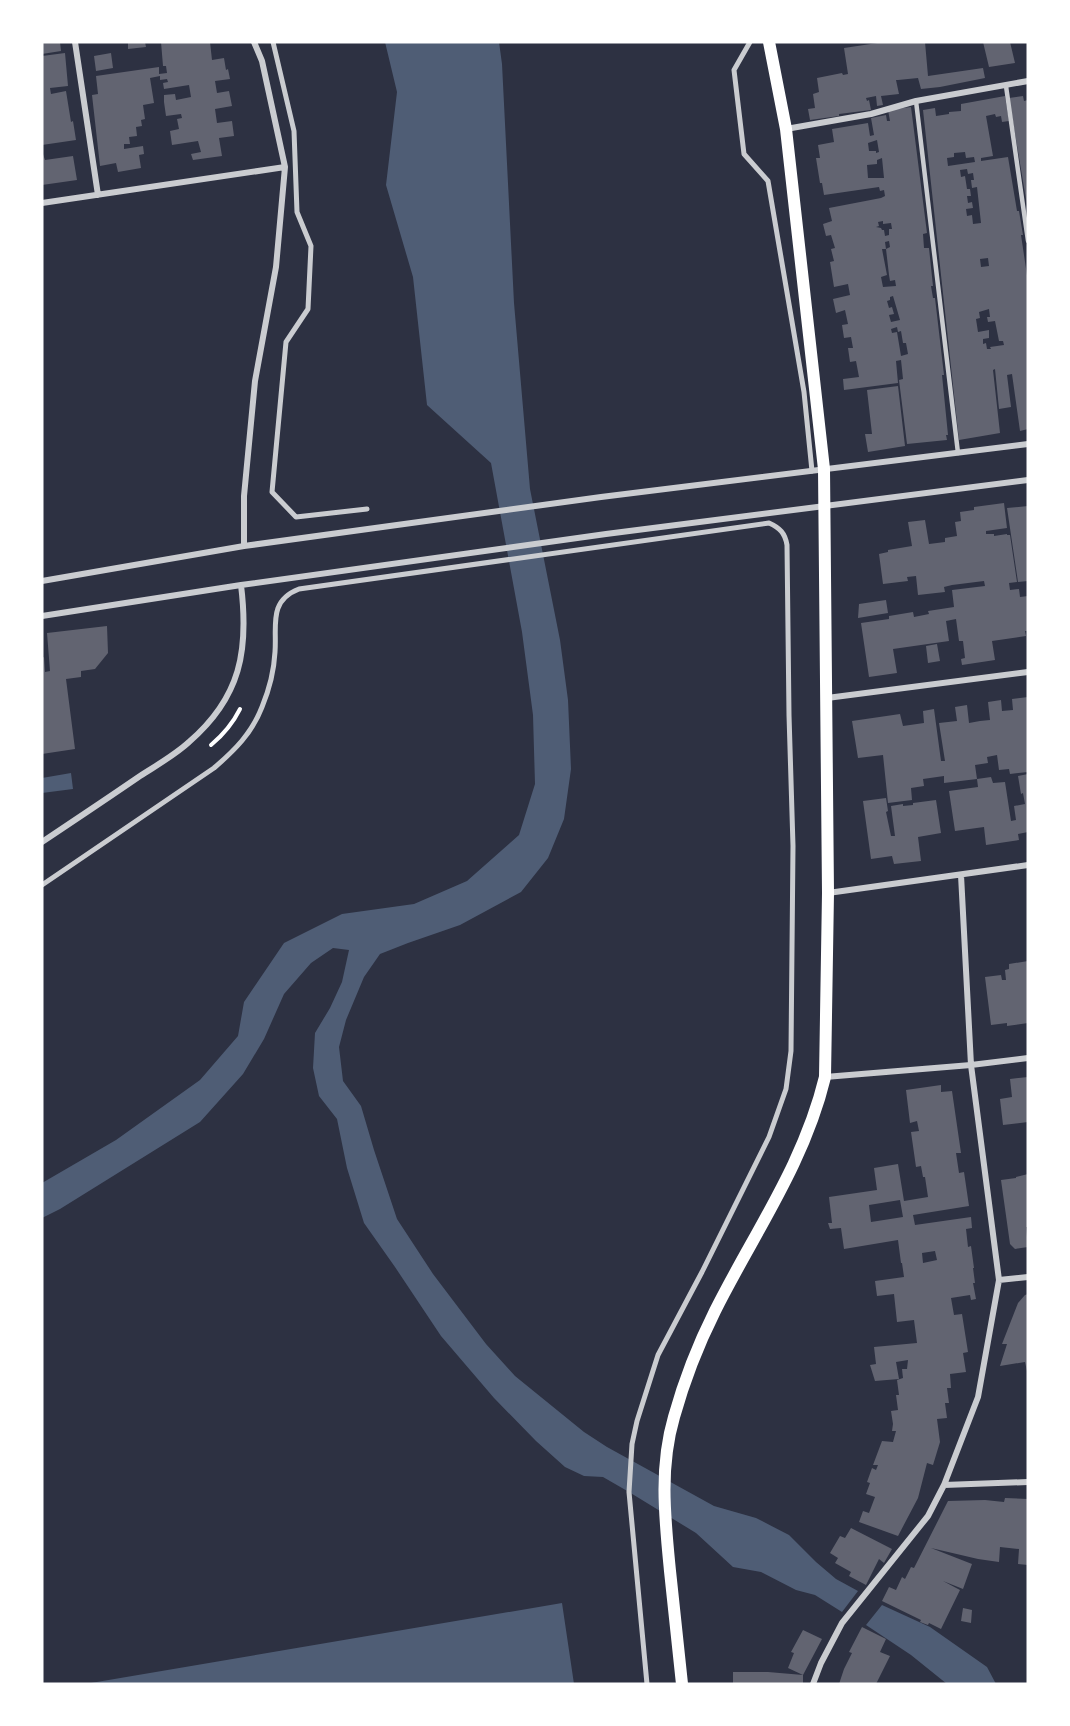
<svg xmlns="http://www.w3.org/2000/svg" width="1070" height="1726" viewBox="0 0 1070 1726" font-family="Raleway,sans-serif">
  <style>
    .water { fill: #4f5d75 }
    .building { fill: #626471; fill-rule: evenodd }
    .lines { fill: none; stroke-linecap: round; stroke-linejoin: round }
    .path { stroke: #fff; stroke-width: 4 }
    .service { stroke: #caccd0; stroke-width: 4.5 }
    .pedestrian { stroke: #caccd0; stroke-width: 5 }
    .minor { stroke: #caccd0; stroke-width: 6 }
    .secondary { stroke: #fff; stroke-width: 12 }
  </style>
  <rect width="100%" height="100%" fill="#2d3142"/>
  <!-- water -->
  <path class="water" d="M385 42H499L502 64 514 303 530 489 560 640 568 700 571 769 564 819 548 858 521 892 460 925 408 943 380 954 364 977 346 1020 339 1047 343 1081 361 1106 374 1150 397 1219 433 1274 486 1344 515 1376 584 1432 607 1447 714 1506 756 1518 789 1535 816 1562 836 1579 858 1591 842 1612 815 1595 796 1590 761 1572 733 1567 696 1533 629 1492 603 1477 584 1476 565 1467 536 1441 494 1398 441 1336 395 1267 364 1223 347 1168 337 1119 319 1096 313 1068 315 1033 330 1008 342 982 349 950 333 948 311 963 284 994 264 1039 243 1074 200 1122 60 1209 42 1218V1183L116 1140 200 1080 238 1036 244 1002 284 943 342 914 414 904 467 881 519 835 535 784 533 715 522 632 491 463 427 405 413 277 386 185 397 92Z
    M71 773 73 789 42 793V778Z
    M562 1603 574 1684H85Z
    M882 1605 930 1627 987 1667 996 1684H947L911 1655 866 1625Z"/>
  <!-- building -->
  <path class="building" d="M42 42H60L61 51 42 54Z
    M128 42H145L146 47 128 49Z
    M161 42H210L212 60 224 58 226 70 228 69 230 79 215 81 217 93 229 91 232 106 215 109 217 123 232 121 234 136 219 138 222 156 193 160 191 154 201 152 198 141 172 145 170 131 179 129 177 119 182 118 181 114 166 116 164 102V95L175 94 176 100 191 97 189 85 164 89 163 83 168 82 167 79 160 80V76L150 78 154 103 143 105 145 119 141 120 142 126 136 127 137 136 129 137 130 144H124V149L143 146 144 154 139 155 141 168 118 172 116 163 100 166 92 95 98 94 96 76 159 67V74L167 73 166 66H163Z
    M884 42H925L928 76 983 68 985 78 940 87 921 89 918 78 898 80H896L899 94 881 96 883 105 877 106 876 96 866 98 867 101 869 100 871 110 839 114V116L810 120 808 109 815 108 813 94 819 92 817 78 842 73 843 75 848 74 844 48Z
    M983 42H1010L1015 63 989 67Z
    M65 53 68 86 50 88 51 94 66 91 71 122 73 121 76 140 42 145V90L43 89 42 56Z
    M111 53 113 68 96 71 94 56Z
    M1005 96 1009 121 1002 122 1001 116 996 117 995 114 986 116 993 156 981 158V161L1008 157 1017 211H1019L1023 235H1021L1028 282V429L1020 431 1012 374 1007 375 1011 407 999 409 995 369 993 370 1000 433 959 440 923 110 935 108 936 116 949 114V112L961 111V104ZM965 152 966 158 974 157 975 162 948 166 947 158 954 157V153ZM967 169 968 174 973 173 974 180H971L972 188 977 187 981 223 973 224 972 215 967 216 966 209 973 208 972 202 968 203 967 196H971L970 189H967L965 176 961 177 960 170ZM988 258 989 266 981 267 980 259ZM989 309 990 317H987L988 322 995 321 999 341H1003L1004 345 990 347 991 349H987L986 343 983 344V339L989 338V330L978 332 976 319 980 318 979 312Z
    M1023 96 1024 101 1028 100V205H1027L1009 98Z
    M911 107 927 233 923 234 924 248H929L933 286H931L933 298H935L944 375H942L948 435H946L947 440 907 444 899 380 903 379 901 360 896 361 898 383 844 390 843 379 859 377 856 361 850 362 848 348H853L851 337 844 338 842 325 848 324 845 310 836 313 833 299 850 295 848 284 834 287 830 262 834 261 831 249 835 248 831 235 826 236 823 224 832 221 829 208 881 198 885 196 884 190 880 191 879 187 824 195 822 183H820L816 158H820L818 145 834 142 832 129 868 123 870 136 874 135 871 118 886 115 887 121H890L888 110ZM877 140 879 152 876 153V151H869L868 143ZM882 158 884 178H868L867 165 877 164V160ZM883 221V224L891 223 892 229H889V235L885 236 884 230H882L881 228 876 227 879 226 878 222ZM889 241 890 247 886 249 889 275 890 281 895 280 896 286 883 287 881 277 887 275 882 249H886L885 242ZM893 296 900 320 891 322 889 315 894 314 892 307 889 308 887 301 890 300V297ZM897 327 898 332 901 331 903 343H906L908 354 901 356 897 332 892 333 891 329Z
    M42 151 45 160 73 156 77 180 42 185Z
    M898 386 905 446 868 452 865 434H872L867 390Z
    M1004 503 1007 528 986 531V534H994V536L1007 534V535H1010L1017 582 1009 583 1010 590 1019 589 1020 597 1028 596V631H1025L1026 636 992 641 995 660 962 665 961 659 965 658 963 641H959L956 619 946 621 949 641 893 649 897 673 869 677 861 623 889 619V616L913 612 914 617 929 614 928 611 954 607 952 590 985 586 984 581 952 585 944 587 945 592 918 595 916 576 907 577 908 581 883 584 879 554 888 552V550L912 546 908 522 925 520 929 544 945 542V538L957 536 955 522 961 521 960 512 974 510V507Z
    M1028 506V581L1018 582 1007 508Z
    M886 600 888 613 858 618 859 604Z
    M107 626 108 653 95 669 81 671V677L66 679 75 749 42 754V658L44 657 45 672 50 671 47 633Z
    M937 644 940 661 928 663 926 646Z
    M1028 697V772L1010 774 1009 769 999 770 997 755 987 757 988 763 975 765 977 779 944 783V776L923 779 924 786 911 788 912 800 888 803 883 755 858 758 852 721 900 714 903 726 924 723 923 711 934 709 941 761H945L939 723 957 721 955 707 967 705 969 723 980 721 990 720 988 702 1001 700 1002 711 1013 710 1012 699Z
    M1028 774V832L1018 834 1019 840 986 845 984 827 955 831 949 791 978 787 977 779 991 777 993 783 1005 782 1011 821 1016 820 1014 806 1025 804 1023 793 1021 794 1018 776Z
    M886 798 888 811 886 812 891 836H895L891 806 903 804V806L913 805V803L936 800 941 833 918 837 921 861 894 864 892 856 871 859 863 801Z
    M1028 961V1023L1007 1026V1023L991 1025 985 977 1001 975 1002 980H1006L1005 970 1009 969V964Z
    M1028 1077V1122L1003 1125 1000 1099 1012 1097 1010 1079Z
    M941 1085V1092L952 1091 961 1153H956L959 1173 964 1172 969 1206 913 1215 915 1225 971 1217 972 1228 966 1229 968 1247 971 1246 974 1268H973L975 1283H973L976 1299 971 1300 970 1295 951 1298 954 1315 962 1314 968 1352 963 1353 966 1372 950 1374 951 1388H947L949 1403H945L947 1418 937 1419 940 1442 933 1465 927 1463 918 1498 898 1536 859 1522 863 1511 869 1513 875 1497 866 1494 870 1483 867 1482 872 1468 876 1470 878 1465H873L882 1441 893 1442 896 1431H892L893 1424 891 1411 898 1410 896 1395H899L897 1380 903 1378 902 1369H907L908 1360 896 1362 899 1379 875 1381 870 1365 876 1364 874 1347 917 1343 914 1320 897 1322 894 1294 877 1296 875 1281 904 1277 902 1263H901L898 1240 844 1249 841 1228 830 1229 828 1223H832L829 1197 877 1190 874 1168 898 1164 904 1201 928 1197 925 1177H923L921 1166 916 1167 911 1132 919 1131 917 1121 910 1123 906 1090ZM900 1200 903 1217 871 1222 869 1205ZM935 1251 937 1260 923 1263 922 1253Z
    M1028 1174V1227H1026L1028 1247 1015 1249 1010 1244 1001 1180 1016 1178V1177Z
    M1028 1294V1371H1027L1025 1362 1000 1366 1007 1344H1002L1018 1303 1025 1295Z
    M1005 1498 1028 1499V1565L1018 1564 1019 1549 1000 1547 999 1562 978 1559 931 1548 972 1564 963 1589 943 1581 960 1590 941 1629 929 1623 928 1625 920 1622 921 1620 882 1601 889 1587 896 1590 902 1577 905 1579 911 1567 914 1568 948 1501 985 1500 1004 1502Z
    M851 1528 892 1549 884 1563 879 1559 866 1585 849 1576 851 1572 835 1563 838 1558 830 1553 840 1536 845 1538Z
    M963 1608 972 1610 971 1623 961 1621Z
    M862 1627 886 1639 880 1652 890 1656 876 1684H839L844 1669 852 1653 849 1652Z
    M803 1630 822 1639 803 1675 788 1668 794 1653 791 1652Z
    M733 1672H768L803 1675V1684H733Z"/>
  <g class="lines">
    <!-- path -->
    <path class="path" d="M211 745C223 735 233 723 240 709"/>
    <!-- service -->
    <path class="service" d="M1006 86 1028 241
      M916 101 958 453"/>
    <!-- pedestrian -->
    <path class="pedestrian" d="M273 42 294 131 297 212 311 246 308 309 286 342 272 492 296 517 367 509
      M750 42 734 70 744 154 768 181 804 392 812 471
      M42 885 214 768C235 750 252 733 262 707 269 690 274 671 275 652 277 626 268 601 299 589L769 523C780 528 785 533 787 545L789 715 793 846 791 1051 786 1089 769 1137 702 1272 658 1355 637 1421 632 1444 629 1492 647 1684"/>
    <!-- minor -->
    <path class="minor" d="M75 42 98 195
      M786 129 871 114 916 101 1028 81
      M42 203 285 167
      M244 546V496L255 381 276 267 285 167 262 61 254 42
      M42 581 244 546 601 497 1028 444
      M42 616 241 585 606 534 1028 480
      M827 698 1028 672
      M42 842C75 820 108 798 140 776 157 765 175 755 189 742 241 697 249 650 241 585
      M828 893 1028 865
      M825 1077 971 1065 1028 1058
      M999 1280 1028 1277
      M944 1485 1028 1482
      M813 1684 821 1663 842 1623 928 1516 944 1485 978 1397 999 1280 971 1065 961 875"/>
    <!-- secondary -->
    <path class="secondary" d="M682 1684C678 1646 674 1609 670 1571 665 1519 659 1468 674 1417 684 1381 698 1345 715 1311 754 1233 804 1164 825 1077L828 893 824 469 786 129 769 42"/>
  </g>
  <!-- border -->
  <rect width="1070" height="1726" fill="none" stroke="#ffffff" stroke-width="87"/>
</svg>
